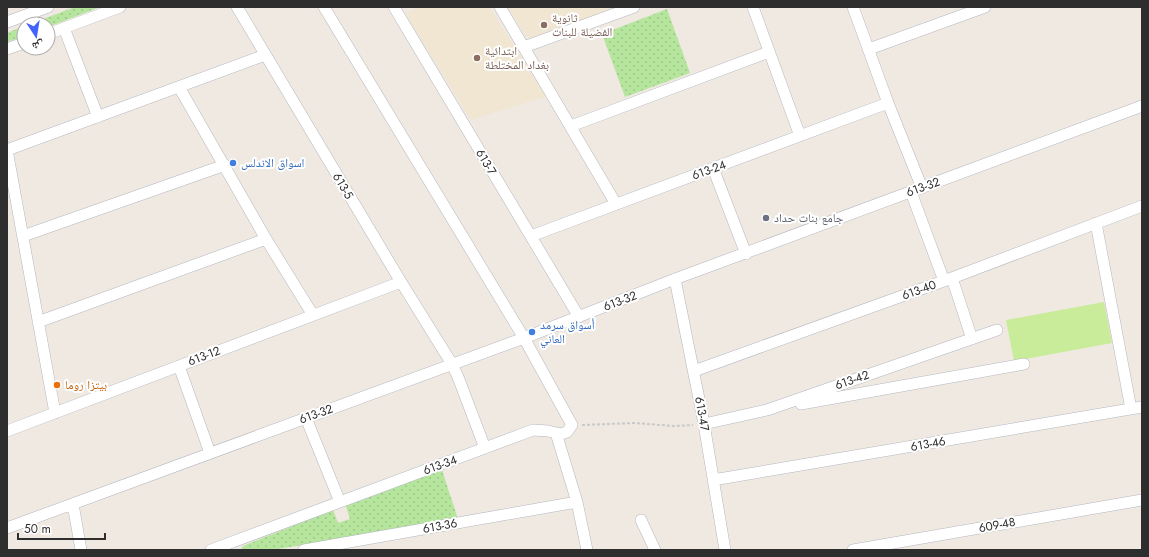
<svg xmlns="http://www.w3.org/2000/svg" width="1149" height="557" viewBox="0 0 1149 557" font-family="Jost,'Noto Naskh Arabic',sans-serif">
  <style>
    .education { fill: #f0e6d1 }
    .grass { fill: url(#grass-dots) }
    .pitch { fill: #c9ec9a }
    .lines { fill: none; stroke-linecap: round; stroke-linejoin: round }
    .minor-casing { stroke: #b4b7c1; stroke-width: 12 }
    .path { stroke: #c9c9c9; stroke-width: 2; stroke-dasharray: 3 2; stroke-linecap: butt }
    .minor { stroke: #fff; stroke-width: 11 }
    .education-dot { fill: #8d6e63; stroke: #fff; stroke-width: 1.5 }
    .shop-dot { fill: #3f7fe0; stroke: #fff; stroke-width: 1.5 }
    .worship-dot { fill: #6b7280; stroke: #fff; stroke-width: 1.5 }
    .food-dot { fill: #e8710a; stroke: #fff; stroke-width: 1.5 }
    .labels { text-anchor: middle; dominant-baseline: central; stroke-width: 4; stroke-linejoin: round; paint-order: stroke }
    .education-label { font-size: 12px; fill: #785e54; stroke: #fff; text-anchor: start }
    .street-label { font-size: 12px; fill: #2e2e2e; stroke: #fff }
    .shop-label { font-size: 12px; fill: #366cbe; stroke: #fff; text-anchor: start }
    .worship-label { font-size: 12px; fill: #5b616d; stroke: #fff; text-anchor: start }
    .food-label { font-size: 12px; fill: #c56008; stroke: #fff; text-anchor: start }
  </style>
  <defs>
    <pattern id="grass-dots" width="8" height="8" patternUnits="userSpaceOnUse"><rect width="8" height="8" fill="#b6e59e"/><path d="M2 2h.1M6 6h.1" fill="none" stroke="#9dc588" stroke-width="1.8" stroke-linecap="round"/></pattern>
  </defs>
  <rect width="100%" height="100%" fill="#efe9e1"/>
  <!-- education -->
  <path class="education" d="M418 7H489L546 96 471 120 409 20 407 13Z
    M508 7H616L530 38 526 36Z"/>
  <!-- grass -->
  <path class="grass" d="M75 7H100L48 27V24H30Z
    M667 9 690 73 625 97 602 34Z
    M24 26V36L7 42V33Z
    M442 470 458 519 272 550H241L243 546 333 510 338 523 350 519 346 506Z"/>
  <!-- pitch -->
  <path class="pitch" d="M1104 302 1112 343 1014 361 1006 320Z"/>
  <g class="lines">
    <defs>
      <path id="minor" d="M237 7 401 282 452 364 458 377 485 448
        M324 7 524 338 572 425 567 432 561 434 556 433
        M394 7 579 317
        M500 7 616 204
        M753 7 800 136
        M853 7 888 103 922 188
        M7 22 48 7
        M64 28 98 117
        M48 34 120 7
        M524 47 634 7
        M7 49 24 43
        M869 49 985 7
        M179 87 266 239 313 315
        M571 126 769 52
        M7 150 265 55
        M7 150 55 413
        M713 168 746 254
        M911 192 944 281
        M1096 223 1131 409
        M23 236 225 165
        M531 236 888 103
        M952 278 972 339
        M675 279 704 424 725 550
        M38 322 266 239
        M179 366 210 453
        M694 371 952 278 1142 206
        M801 404 1024 364
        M306 418 340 502
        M704 424 767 410 997 330
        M7 431 401 282
        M713 480 1142 407
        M73 504 81 550
        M641 520 655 550
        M7 528 524 338 675 279 1142 106
        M211 550 533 430 548 431 556 433 577 502 587 550
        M304 550 577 502
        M853 550 1142 500"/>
    </defs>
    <!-- minor casing -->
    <use href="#minor" class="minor-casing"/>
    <!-- path -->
    <path class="path" d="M582 425 635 423 674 426 693 425"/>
    <!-- minor -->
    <use href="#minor" class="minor"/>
  </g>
  <!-- markers -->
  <g class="education-dot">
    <circle cx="544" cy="25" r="4"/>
    <circle cx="477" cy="58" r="4"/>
  </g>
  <g class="shop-dot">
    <circle cx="233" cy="163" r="4"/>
    <circle cx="532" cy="332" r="4"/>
  </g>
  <circle class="worship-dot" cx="766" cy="218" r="4"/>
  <circle class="food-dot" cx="57" cy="385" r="4"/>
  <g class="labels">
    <!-- education labels -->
    <g class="education-label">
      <text x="552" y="18">ثانوية<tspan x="552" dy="14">الفضيلة للبنات</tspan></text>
      <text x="485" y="51">ابتدائية<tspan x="485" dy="14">بغداد المختلطة</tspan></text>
    </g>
    <!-- street labels -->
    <g class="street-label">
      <text transform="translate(486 162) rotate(59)">613-7</text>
      <text transform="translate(709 170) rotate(-20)">613-24</text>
      <text transform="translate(343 186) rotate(59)">613-5</text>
      <text transform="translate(923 187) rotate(-20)">613-32</text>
      <text transform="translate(919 290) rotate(-20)">613-40</text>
      <text transform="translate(620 301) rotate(-21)">613-32</text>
      <text transform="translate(204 356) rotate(-21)">613-12</text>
      <text transform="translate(852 380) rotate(-19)">613-42</text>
      <text transform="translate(316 414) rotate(-20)">613-32</text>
      <text transform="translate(702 414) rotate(80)">613-47</text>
      <text transform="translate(928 444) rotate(-10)">613-46</text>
      <text transform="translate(440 465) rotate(-20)">613-34</text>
      <text transform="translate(997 525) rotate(-10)">609-48</text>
      <text transform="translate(440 526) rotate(-10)">613-36</text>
    </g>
    <!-- shop labels -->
    <g class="shop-label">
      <text x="241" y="163">اسواق الاندلس</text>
      <text x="540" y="325">أسواق سرمد<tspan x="540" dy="14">العاني</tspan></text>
    </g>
    <!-- worship labels -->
    <g class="worship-label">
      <text x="774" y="218">جامع بنات حداد</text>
    </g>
    <!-- food labels -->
    <g class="food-label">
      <text x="65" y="385">بيتزا روما</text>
    </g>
  </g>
  <!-- border -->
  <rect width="1149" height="557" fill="none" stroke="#2e2e2e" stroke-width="16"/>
  <!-- north arrow -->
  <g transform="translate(36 36) rotate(168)"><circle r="19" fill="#ffffff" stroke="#ababab"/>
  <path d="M0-3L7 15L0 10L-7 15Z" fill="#4264fb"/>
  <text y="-6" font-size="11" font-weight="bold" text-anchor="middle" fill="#2e2e2e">ش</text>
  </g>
  <!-- scale -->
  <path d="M18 533v6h87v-6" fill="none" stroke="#2e2e2e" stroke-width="2"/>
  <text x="24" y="533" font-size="12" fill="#2e2e2e" stroke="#ffffff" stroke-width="3" paint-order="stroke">50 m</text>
</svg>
